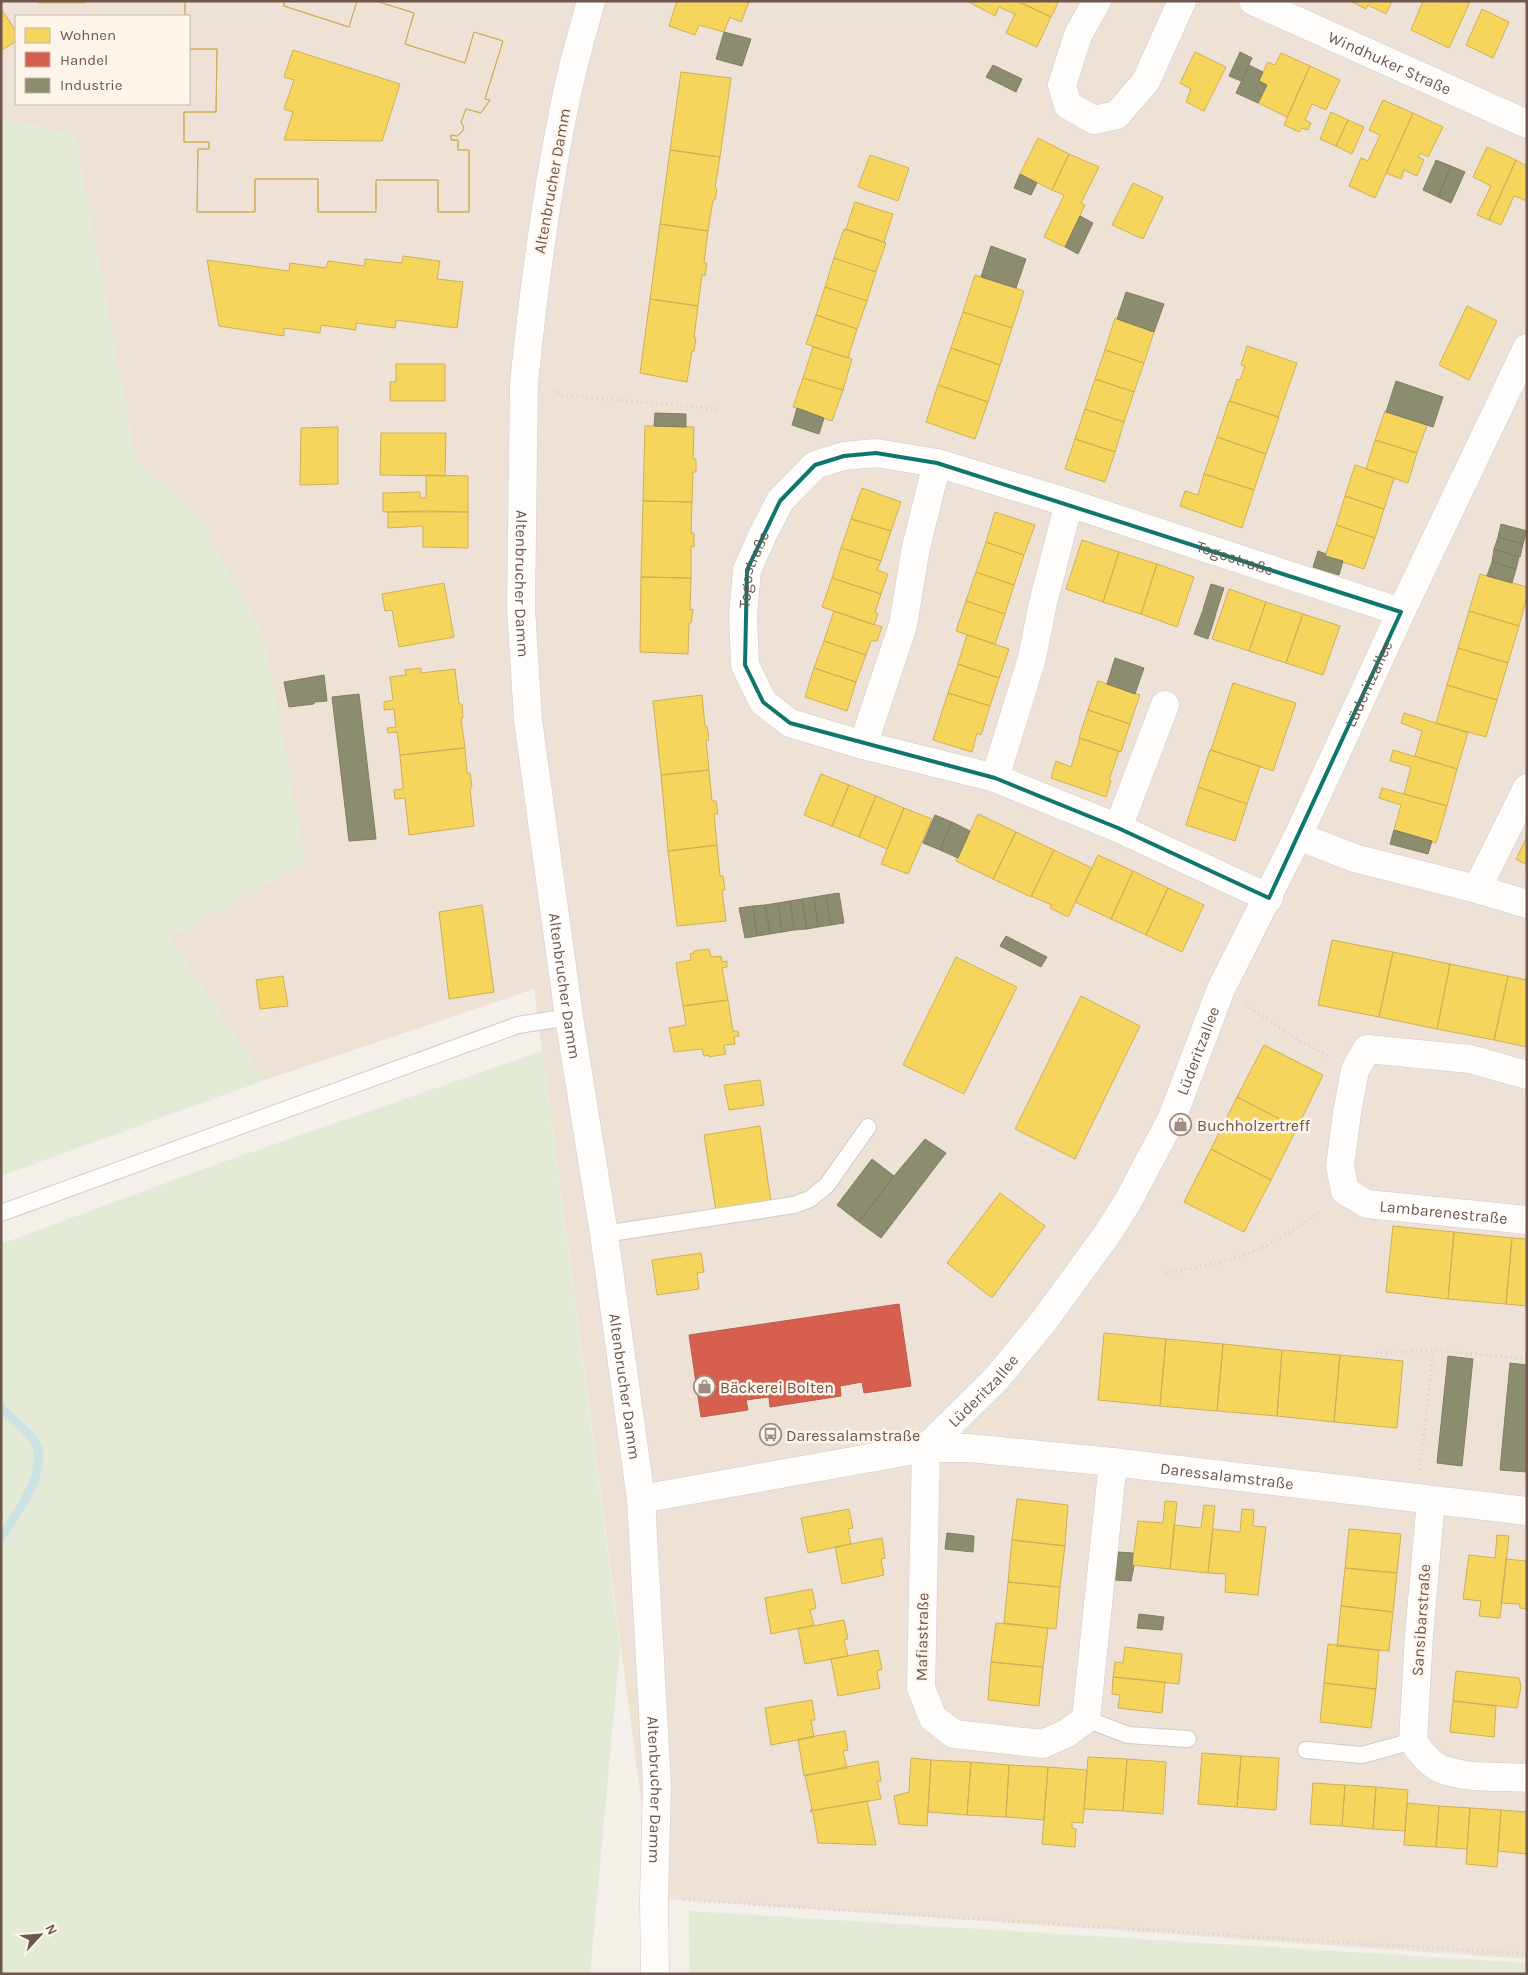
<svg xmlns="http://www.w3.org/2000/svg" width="1528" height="1975" viewBox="0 0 1528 1975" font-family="Karla,sans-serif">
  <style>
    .residential { fill: #eee2d7; fill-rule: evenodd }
    .green { fill: #e3ead5 }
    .homes { fill: #f6d55c; stroke: #ceaf58; fill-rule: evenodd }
    .shops { fill: #d6604d; stroke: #b75d4d }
    .industry { fill: #8c8c6e; stroke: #847c64 }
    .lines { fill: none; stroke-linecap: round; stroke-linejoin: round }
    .stream { stroke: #cce3e3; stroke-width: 9 }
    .lane-casing { stroke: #d2cbc5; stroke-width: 18 }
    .street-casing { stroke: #d2cbc5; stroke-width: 29 }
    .secondary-casing { stroke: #d4ccc6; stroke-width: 29 }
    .path { stroke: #d6cfca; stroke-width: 3; stroke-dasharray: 1 4; stroke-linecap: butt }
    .lane { stroke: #fefdfc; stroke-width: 16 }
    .street { stroke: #fefdfc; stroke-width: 28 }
    .secondary { stroke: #fefdfc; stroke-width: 28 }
    .marked { fill: none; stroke: #0f766e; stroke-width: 4; stroke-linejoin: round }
    .labels { text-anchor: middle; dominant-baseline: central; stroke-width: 5; stroke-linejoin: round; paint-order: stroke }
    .street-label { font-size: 16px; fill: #70574d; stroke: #fdf5ea }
    .poi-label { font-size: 16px; fill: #70574d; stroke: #fdf5ea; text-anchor: start }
  </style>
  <rect width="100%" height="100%" fill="#f5efe9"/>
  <!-- residential -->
  <path class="residential" d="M1 1H1527V1959L654 1898 534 989 265 1080 170 937 306 862 195 511 136 462 75 136 1 117ZM16 16H189V104H16Z"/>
  <!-- green -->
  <path class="green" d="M1 117 75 136 136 462 195 511 263 633 306 862 170 937 265 1080 1 1176Z
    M542 1051 620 1647 590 1974H1V1244L206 1168Z
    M689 1911 1527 1963V1974H690Z"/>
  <!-- homes -->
  <path class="homes" d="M39 1H85V3H39Z
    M185 1H284V6L349 27 357 1H376L414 13 405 44 465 63 474 32 503 41 485 99 490 100 481 113 466 109 461 122 464 128 462 132 457 136 451 135V140H458V150H469V212H438V180H376V212H318V179H255V212H197L198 149H209V142H184V112H216L217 49H189V16H185ZM293 50 400 84 382 141 284 140 293 112 284 109 294 80 284 77Z
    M185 1H284V6L349 27 357 1H376L414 13 405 44 465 63 474 32 503 41 485 99 490 100 481 113 466 109 461 122 464 128 462 132 457 136 451 135V140H458V150H469V212H438V180H376V212H318V179H255V212H197L198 149H209V142H184V112H216L217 49H189V16H185Z
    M677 1H748L749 2 741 22 730 17 724 32 699 25 695 35 669 26Z
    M967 1H1017L1051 17 1037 47 1006 33 1015 14 999 7 995 16Z
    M1017 1H1059L1051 17Z
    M1350 1H1392L1386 14 1368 5 1366 9Z
    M1423 1 1470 2 1449 48 1411 30Z
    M1 9 16 31V41L1 51Z
    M1482 9 1509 22 1493 58 1466 45Z
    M1195 52 1226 67 1204 111 1186 102 1191 89 1180 83Z
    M1281 53 1310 66 1287 117 1258 103 1267 85 1259 81 1263 72 1268 62 1275 65Z
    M1310 66 1340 80 1326 110 1312 104 1305 120 1311 123 1308 130 1302 128 1299 132 1284 125Z
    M681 72 731 78 720 157 670 150Z
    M1383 100 1413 113 1375 198 1349 186 1361 158 1368 161 1380 135 1369 130Z
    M1331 112 1348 120 1336 146 1320 139Z
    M1413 113 1443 127 1428 157 1421 153 1418 157 1424 160 1417 176 1404 170 1401 179 1386 173Z
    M1348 120 1364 127 1352 154 1336 146Z
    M1038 138 1069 154 1052 190 1020 174Z
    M1487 147 1516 160 1489 220 1477 215 1491 186 1473 177Z
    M670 150 720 157 715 188 717 189 715 200H713L708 231 660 224Z
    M1069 154 1099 167 1081 203 1085 205 1065 247 1044 237 1064 195 1052 190Z
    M870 155 909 168 898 201 858 187Z
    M1516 160 1527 166V201L1514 196 1501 225 1489 220Z
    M1133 183 1163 197 1143 239 1112 225Z
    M855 202 893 214 884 242 846 229Z
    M660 224 708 231 704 263H707L705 276 702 275 698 306 650 299Z
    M844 229 886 243 876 272 834 258Z
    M403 256 440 261 437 279 463 282 457 328 396 320 395 328 356 323V330L321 325 320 333 284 328V336L219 326 207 260 289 271 290 263 326 268 328 261 365 266V259L402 263Z
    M834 258 876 272 867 301 825 287Z
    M975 275 1024 291 1012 328 963 312Z
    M825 287 867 301 857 329 816 315Z
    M650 299 698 306 694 338H696L694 351H692L687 382 640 373Z
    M1467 306 1497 321 1469 380 1439 365Z
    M963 312 1012 328 1000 365 951 348Z
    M816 315 857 329 848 358 806 344Z
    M1115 318 1154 332 1144 363 1105 350Z
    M1247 346 1297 363 1278 417 1230 401 1237 379 1240 380 1245 366 1241 365Z
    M813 347 852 359 843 390 803 378Z
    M951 348 1000 365 988 402 938 385Z
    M1105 350 1144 363 1134 392 1095 379Z
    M396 364H445V401H390V382H396Z
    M803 378 843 390 832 421 793 407Z
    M1095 379 1134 392 1124 422 1085 409Z
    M938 385 988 402 975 439 926 422Z
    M1229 401 1279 417 1266 454 1217 437Z
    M1085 409 1124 422 1115 452 1075 439Z
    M1385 411 1427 425 1417 453 1375 440Z
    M645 426 694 427 693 459H696V472H693L692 502 643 501Z
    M338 427V484L300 485 301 428Z
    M381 433H446L445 476 380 475Z
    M1217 437 1266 454 1254 490 1204 474Z
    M1075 439 1115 452 1105 482 1065 469Z
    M1375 440 1417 453 1408 483 1366 469Z
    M1355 465 1394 478 1384 509 1345 496Z
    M1204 474 1254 490 1242 528 1180 506 1185 491 1198 495Z
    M426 475 468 476V512H383V493L420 492V498H426Z
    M862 488 901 502 891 531 851 519Z
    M1345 496 1384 509 1375 538 1336 525Z
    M643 501 692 502 691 533H694V547L691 546V578L641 577Z
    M424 511 468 512V548L423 547V526L388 528V512Z
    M995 512 1035 525 1024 555 986 542Z
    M851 519 891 531 881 561 841 548Z
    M1336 525 1375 538 1364 569 1325 556Z
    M1082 540 1119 552 1103 602 1066 589Z
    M986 542 1024 555 1014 585 976 572Z
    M841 548 881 561 877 570 888 574 881 594 832 578Z
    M1119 552 1157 564 1141 614 1103 602Z
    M1157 564 1194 577 1177 627 1141 614Z
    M976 572 1014 585 1005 614 966 601Z
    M1480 574 1527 587V596L1519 626 1469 611Z
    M641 577 691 578 690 610 693 609 691 623H689L688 654 640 652Z
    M832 578 881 594 875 612 878 614 874 625 822 607Z
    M444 583 454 637 399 647 392 610 385 611 382 594Z
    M1229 589 1266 602 1249 651 1212 639Z
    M966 601 1005 614 995 644 956 631Z
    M1266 602 1303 614 1286 663 1249 651Z
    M834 611 882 627 877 641H871L866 655 824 641Z
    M1469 611 1519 626 1508 663 1458 648Z
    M1303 614 1340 626 1323 675 1286 663Z
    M967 635 1009 649 999 678 958 664Z
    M824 641 866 655 856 682 814 668Z
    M1458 648 1508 663 1497 700 1447 685Z
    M958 664 999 678 990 706 948 693Z
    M421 668V673L455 669 459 704H462L463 718H461L465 748 400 755 397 732 388 733 387 728 396 727 394 709 384 710V702L393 700 390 677 406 675 405 670Z
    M814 668 856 682 847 711 805 697Z
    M1098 681 1140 695 1130 724 1088 710Z
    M1233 683 1296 703 1273 771 1211 750Z
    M1447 685 1497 700 1486 737 1436 723Z
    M948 693 990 706 981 735 977 733 972 752 933 740Z
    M702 695 705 726H707L709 740H706L709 770 661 775 653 701Z
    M1088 710 1130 724 1121 752 1079 738Z
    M1404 713 1468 733 1457 769 1415 756 1422 731 1401 723Z
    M1080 738 1119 751 1109 780 1111 781 1106 797 1051 778 1056 761 1071 767Z
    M465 748 467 773H470L472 787 470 788 474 826 409 835 405 798 395 799 394 790 403 789 400 755Z
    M1210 750 1260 766 1247 804 1198 787Z
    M1393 750 1457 769 1447 806 1404 794 1411 767 1390 761Z
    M709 770 712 801H716L718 814H714L717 845 668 851 661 775Z
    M821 774 849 785 832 826 804 815Z
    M849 785 876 796 859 837 832 826Z
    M1198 787 1247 804 1235 841 1186 825Z
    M1382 788 1447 806 1436 843 1394 830 1401 805 1379 798Z
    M876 796 904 808 887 849 859 837Z
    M904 808 932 819 908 874 881 864Z
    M978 814 1016 832 993 879 956 861Z
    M1016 832 1054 850 1031 897 993 879Z
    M1527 837V865L1516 859Z
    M717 845 720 876H723L725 890H722L726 921 677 926 668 851Z
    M1054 850 1092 868 1068 917 1050 908 1052 905 1031 896Z
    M1098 855 1133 871 1111 919 1075 902Z
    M1133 871 1168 888 1146 935 1111 919Z
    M1168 888 1204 905 1182 952 1146 935Z
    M482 905 494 992 449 999 439 912Z
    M1332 940 1393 952 1379 1017 1318 1005Z
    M709 949 711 957 721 956 722 962 727 961V967L722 968 728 1000 683 1006 676 963 691 960 690 954 694 953V951Z
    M1393 952 1450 964 1437 1029 1379 1017Z
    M956 957 1017 987 964 1094 903 1065Z
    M1450 964 1508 976 1494 1040 1437 1029Z
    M283 976 288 1006 260 1009 256 980Z
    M1508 976 1527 980V1047L1494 1040Z
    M1081 996 1140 1026 1075 1159 1015 1129Z
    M728 1000 733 1031H738L739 1036 734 1037 735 1044 724 1045 726 1054 709 1057V1055L704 1056 702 1049 674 1052 669 1028 686 1025 683 1006Z
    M1264 1045 1323 1075 1297 1128 1237 1097Z
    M760 1080 764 1105 729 1110 724 1085Z
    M1237 1097 1297 1128 1271 1180 1211 1149Z
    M760 1126 771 1202 716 1211 704 1135Z
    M1211 1149 1271 1180 1244 1232 1184 1202Z
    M1000 1193 1045 1226 992 1298 947 1263Z
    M1393 1226 1454 1232 1448 1299 1386 1292Z
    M1454 1232 1512 1238 1506 1304 1448 1299Z
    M1512 1238 1527 1239V1306L1506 1304Z
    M701 1253 704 1272 697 1273 699 1289 657 1295 652 1260Z
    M1104 1333 1166 1339 1160 1406 1098 1400Z
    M1166 1339 1223 1344 1217 1411 1160 1406Z
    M1223 1344 1282 1350 1277 1416 1217 1411Z
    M1282 1350 1340 1355 1334 1422 1277 1416Z
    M1340 1355 1403 1361 1397 1428 1334 1422Z
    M1017 1499 1068 1505 1065 1546 1012 1540Z
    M1165 1501 1177 1502 1170 1569 1132 1565 1138 1521 1163 1523Z
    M1204 1505 1215 1506 1208 1573 1170 1569 1174 1525 1201 1528Z
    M849 1509 853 1528 848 1529 851 1544 808 1553 801 1518Z
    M1242 1509 1254 1510 1253 1526 1266 1527 1258 1595 1225 1592 1226 1574 1208 1573 1213 1529 1240 1532Z
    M1349 1529 1401 1534 1397 1573 1345 1568Z
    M1497 1535 1509 1536 1500 1618 1479 1616 1481 1601 1463 1599 1469 1555 1495 1558Z
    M882 1538 885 1558 881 1559 884 1575 842 1584 835 1547Z
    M1012 1540 1065 1546 1060 1587 1008 1582Z
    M1506 1559 1527 1561V1609L1520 1608 1519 1604 1501 1603Z
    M1345 1568 1397 1573 1393 1612 1341 1606Z
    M1008 1582 1060 1587 1056 1629 1004 1623Z
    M812 1589 816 1608 810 1610 814 1625 771 1634 765 1598Z
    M1341 1606 1393 1612 1389 1651 1337 1646Z
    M844 1620 848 1639 844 1640 848 1656 805 1664 798 1629Z
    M996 1623 1048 1628 1043 1667 991 1662Z
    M1328 1644 1379 1650 1376 1689 1324 1683Z
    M1125 1647 1182 1654 1179 1684 1113 1677 1115 1662 1123 1663Z
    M878 1650 882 1669 877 1671 880 1688 838 1696 831 1659Z
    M991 1662 1043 1667 1039 1706 988 1700Z
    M1456 1671 1519 1678 1521 1686 1517 1708 1453 1701Z
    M1113 1677 1165 1682 1162 1713 1118 1708 1120 1695 1112 1694Z
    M1324 1683 1376 1689 1371 1728 1320 1722Z
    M812 1700 815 1720H811L814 1737 771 1745 765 1708Z
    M1453 1701 1496 1706 1494 1737 1450 1732Z
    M845 1731 848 1750 843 1751 847 1768 804 1776 798 1739Z
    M1202 1753 1241 1756 1237 1807 1198 1804Z
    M1241 1756 1279 1758 1276 1810 1237 1807Z
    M1088 1757 1127 1759 1123 1811 1084 1809Z
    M911 1758 931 1760 927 1826 899 1824 894 1796 909 1792Z
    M1127 1759 1166 1762 1163 1814 1123 1811Z
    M931 1760 971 1762 967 1815 928 1812Z
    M878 1761 881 1781H877L881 1799 810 1811 812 1809 805 1775Z
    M971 1762 1009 1765 1006 1817 967 1815Z
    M1009 1765 1048 1767 1044 1820 1006 1817Z
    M1048 1767 1087 1770 1083 1823 1072 1822V1828L1076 1829 1075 1847 1042 1844Z
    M1313 1783 1345 1785 1342 1826 1310 1824Z
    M1345 1785 1376 1787 1373 1829 1342 1826Z
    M1376 1787 1408 1790 1405 1831 1373 1829Z
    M867 1801 876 1845 818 1843 813 1813 810 1811Z
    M1407 1803 1439 1806 1436 1847 1404 1845Z
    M1439 1806 1470 1808 1467 1849 1436 1847Z
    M1470 1808 1501 1810 1497 1867 1466 1864Z
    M1501 1810 1527 1812V1854L1498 1851Z"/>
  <!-- shops -->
  <path class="shops" d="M899 1304 911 1386 864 1393 862 1382 840 1386 841 1396 770 1407 769 1397 746 1400 748 1410 701 1417 689 1335Z"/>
  <!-- industry -->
  <path class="industry" d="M724 32 751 39 742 66 716 59Z
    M1240 52 1252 58 1241 81 1229 76Z
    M993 65 1022 79 1016 92 986 77Z
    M1249 65 1263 72 1259 81 1267 85 1258 103 1236 93Z
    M1436 160 1451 166 1438 197 1423 190Z
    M1451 166 1465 172 1451 203 1438 197Z
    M1020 174 1037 183 1031 195 1014 188Z
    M1080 216 1093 223 1078 254 1065 247Z
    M991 246 1026 259 1016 288 981 277Z
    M1126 292 1164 304 1154 332 1117 319Z
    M1396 381 1443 397 1433 427 1386 412Z
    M797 408 824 418 819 434 792 425Z
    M655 413 686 414V427L654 426Z
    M1501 524 1527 531 1523 544 1498 537Z
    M1498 537 1523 544 1520 557 1494 549Z
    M1494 549 1519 557 1516 569 1492 562Z
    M1318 551 1326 554 1325 556 1343 561 1339 575 1313 567Z
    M1492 562 1516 569 1512 583 1487 576Z
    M1211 584 1224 588 1216 613 1203 609Z
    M1203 610 1216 614 1208 639 1194 634Z
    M1115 658 1144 668 1135 694 1107 684Z
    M324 675 327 701 314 702V704L289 707 284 682Z
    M359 694 376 839 349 841 332 697Z
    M935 815 952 822 940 850 923 843Z
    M952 822 970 831 958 858 940 850Z
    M1394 830 1432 841 1428 854 1390 844Z
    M839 893 844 923 831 925 826 895Z
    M826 895 831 925 818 927 814 897Z
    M814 897 818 927 807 929 802 899Z
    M802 899 807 929 794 930 790 901Z
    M790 901 794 930 782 932 778 903Z
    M778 903 782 932 770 934 765 905Z
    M765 905 770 934 757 936 753 906Z
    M753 906 757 936 745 938 739 908Z
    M1006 936 1047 957 1041 967 1000 946Z
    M925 1139 946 1153 881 1238 859 1222 894 1176Z
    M872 1159 894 1176 859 1222 837 1205Z
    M1448 1356 1473 1359 1462 1466 1437 1463Z
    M1510 1363 1527 1365V1472L1500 1470Z
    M947 1533 974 1536 973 1552 945 1549Z
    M1118 1552 1133 1553 1132 1565 1134 1566 1131 1581 1115 1580Z
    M1139 1614 1164 1617 1162 1630 1137 1628Z"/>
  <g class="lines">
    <!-- stream -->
    <path class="stream" d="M1 1408C11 1418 23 1427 32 1438 54 1465 16 1514 1 1538"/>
    <defs>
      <path id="lane" d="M1 1213 518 1025 569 1017
        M604 1234 794 1205 810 1199 827 1185 868 1127
        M1086 1719 1128 1735 1188 1739
        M1306 1750 1362 1755 1413 1741"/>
      <g id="street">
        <path d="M1097 1 1078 35 1062 85 1068 105 1094 120 1117 115 1146 81 1182 1"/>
        <path id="s1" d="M1253 1 1527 124"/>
        <path d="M863 745 903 625 916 547 937 463"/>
        <path d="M995 778 1032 658 1043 603 1069 503"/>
        <path d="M1118 828 1165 705"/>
        <path d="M1298 836 1354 858 1477 889 1527 904"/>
        <path d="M1477 889 1527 788"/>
        <path id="s2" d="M1269 898 1118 828 995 778 863 745 790 723 763 702 745 665 743 615 747 570 763 534 780 501 815 465 844 456 876 453 937 463 1069 503 1401 612"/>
        <path id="s3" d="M1527 1075 1470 1059 1367 1049 1355 1070 1347 1113 1340 1166 1345 1191 1367 1204 1527 1220"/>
        <path id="s4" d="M926 1448 996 1379 1043 1322 1108 1233 1128 1201 1172 1118 1221 989 1298 836 1401 612 1527 348"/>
        <path d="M926 1448 921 1688 933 1718 954 1734 1043 1744 1067 1733 1086 1719 1113 1462"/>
        <path id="s5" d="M641 1499 926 1448H969L1113 1462 1527 1511"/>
        <path d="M1431 1500 1419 1635 1413 1741C1420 1752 1431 1766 1444 1770 1469 1779 1500 1776 1527 1778"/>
      </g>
      <g id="secondary">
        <path id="s6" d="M591 1C583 31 574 60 568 89 547 186 534 285 524 383L521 608 528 720 569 1017 604 1234 641 1499 657 1785 654 1898 655 1974"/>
      </g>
    </defs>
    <!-- lane casing -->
    <use href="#lane" class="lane-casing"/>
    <!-- street casing -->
    <use href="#street" class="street-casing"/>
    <!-- secondary casing -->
    <use href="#secondary" class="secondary-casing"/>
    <!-- path -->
    <path class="path" d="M554 389 561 395 718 409
      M1246 1005 1295 1038 1330 1057
      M1166 1273C1192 1268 1220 1264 1245 1255 1273 1244 1298 1228 1321 1210
      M1376 1353 1433 1350 1527 1359
      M1420 1470 1433 1350
      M684 1900 1527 1954"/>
    <!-- lane -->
    <use href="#lane" class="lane"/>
    <!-- street -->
    <use href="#street" class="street"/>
    <!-- secondary -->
    <use href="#secondary" class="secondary"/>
  </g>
  <!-- marked area -->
  <path class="marked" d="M876 453 937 463 1401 612 1269 898 1118 828 995 778 790 723 763 702 745 665 747 570 780 501 815 465 844 456Z"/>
  <!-- icons -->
  <defs>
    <symbol id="shop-ring" viewBox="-11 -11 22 22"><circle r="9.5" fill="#fdf5ea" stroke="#9f8c84" stroke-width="1.5"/><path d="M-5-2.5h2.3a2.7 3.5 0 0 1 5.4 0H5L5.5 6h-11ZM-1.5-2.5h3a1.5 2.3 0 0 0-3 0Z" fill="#9f8c84"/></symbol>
    <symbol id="bus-ring" viewBox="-11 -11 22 22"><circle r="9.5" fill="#fdf5ea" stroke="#9f8c84" stroke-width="1.5"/><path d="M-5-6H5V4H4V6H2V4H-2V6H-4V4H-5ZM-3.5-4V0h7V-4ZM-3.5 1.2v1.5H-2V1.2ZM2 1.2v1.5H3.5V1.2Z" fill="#9f8c84"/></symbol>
  </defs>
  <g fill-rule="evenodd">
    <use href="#shop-ring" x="1168" y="1112" width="25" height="25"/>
    <use href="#shop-ring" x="692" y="1374" width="25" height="25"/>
    <use href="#bus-ring" x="758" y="1422" width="25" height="25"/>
  </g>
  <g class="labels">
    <!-- street labels -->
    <g class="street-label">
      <text stroke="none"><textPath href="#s1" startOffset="150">Windhuker Straße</textPath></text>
      <text transform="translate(552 181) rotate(-80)">Altenbrucher Damm</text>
      <text stroke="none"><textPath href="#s2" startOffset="1246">Togostraße</textPath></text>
      <text stroke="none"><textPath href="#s2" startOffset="684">Togostraße</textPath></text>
      <text stroke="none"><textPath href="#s6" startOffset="589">Altenbrucher Damm</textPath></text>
      <text stroke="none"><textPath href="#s4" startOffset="891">Lüderitzallee</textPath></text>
      <text stroke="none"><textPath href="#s6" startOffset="994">Altenbrucher Damm</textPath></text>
      <text stroke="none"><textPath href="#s4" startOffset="486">Lüderitzallee</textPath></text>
      <text stroke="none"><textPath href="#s3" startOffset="412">Lambarenestraße</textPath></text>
      <text stroke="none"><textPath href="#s6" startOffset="1399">Altenbrucher Damm</textPath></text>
      <text stroke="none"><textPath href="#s4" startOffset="81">Lüderitzallee</textPath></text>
      <text stroke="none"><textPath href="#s5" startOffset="592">Daressalamstraße</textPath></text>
      <text transform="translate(1421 1620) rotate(-86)">Sansibarstraße</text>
      <text transform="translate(922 1637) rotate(-89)">Mafiastraße</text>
      <text stroke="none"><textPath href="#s6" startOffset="1804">Altenbrucher Damm</textPath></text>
    </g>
    <!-- poi labels -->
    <g class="poi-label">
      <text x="1197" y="1125">Buchholzertreff</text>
      <text x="720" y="1387">Bäckerei Bolten</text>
      <text x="786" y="1435">Daressalamstraße</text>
    </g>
  </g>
  <!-- border -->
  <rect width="1528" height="1975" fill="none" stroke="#70574d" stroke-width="5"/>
  <!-- legend -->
  <rect x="15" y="15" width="175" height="90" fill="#fdf5ea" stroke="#c5b6ab"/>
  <rect x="25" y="28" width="25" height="15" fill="#f6d55c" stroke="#c5b6ab"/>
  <text x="60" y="40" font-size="15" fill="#70574d">Wohnen</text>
  <rect x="25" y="52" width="25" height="15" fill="#d6604d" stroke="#c5b6ab"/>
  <text x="60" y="65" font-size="15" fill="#70574d">Handel</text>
  <rect x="25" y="78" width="25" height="15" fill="#8c8c6e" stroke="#c5b6ab"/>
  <text x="60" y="90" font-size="15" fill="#70574d">Industrie</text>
  <!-- north arrow -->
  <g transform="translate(40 1935) rotate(64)" stroke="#fdf5ea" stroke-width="4" paint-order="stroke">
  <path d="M0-4L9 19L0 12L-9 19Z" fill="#70574d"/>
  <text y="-8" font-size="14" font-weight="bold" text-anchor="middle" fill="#70574d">N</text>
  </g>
</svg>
